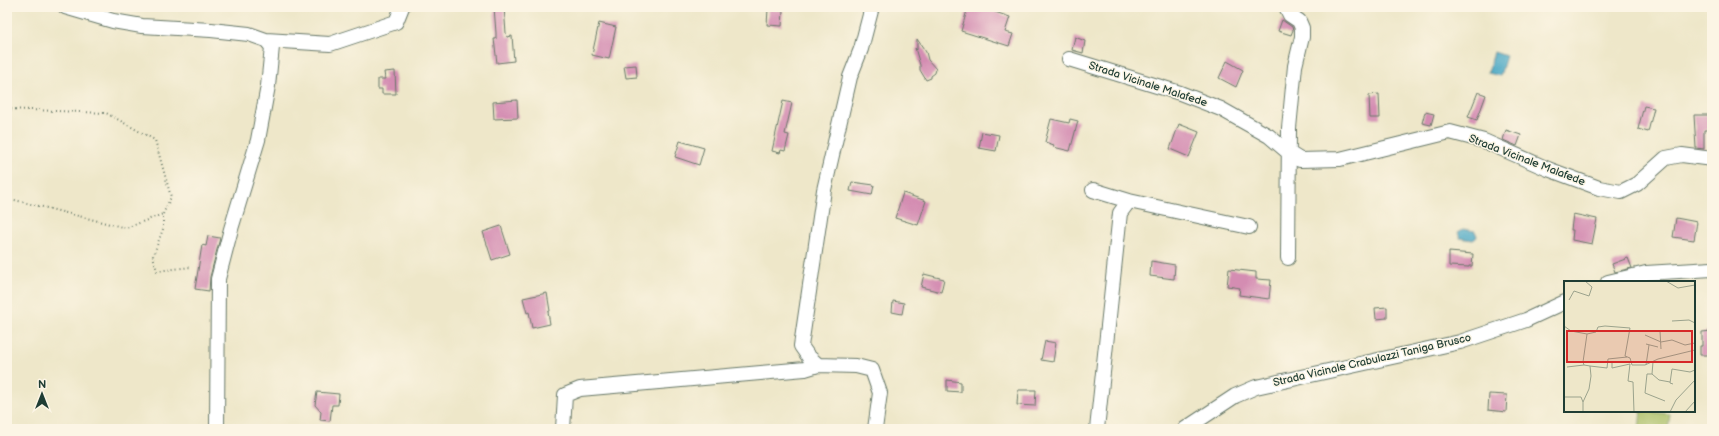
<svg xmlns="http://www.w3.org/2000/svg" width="1719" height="436" viewBox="0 0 1719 436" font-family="'Balsamiq Sans',sans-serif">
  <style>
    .green { fill: #a8be63; stroke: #647e4c }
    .water { fill: #44a6c4; stroke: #32727c }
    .building { fill: #d48db2 }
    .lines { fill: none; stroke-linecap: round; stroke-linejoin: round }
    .minor-casing { stroke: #677868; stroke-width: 16 }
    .path { stroke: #677868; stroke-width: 2; stroke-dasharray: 1 3; stroke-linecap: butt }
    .minor { stroke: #fff; stroke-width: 14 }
    .labels { text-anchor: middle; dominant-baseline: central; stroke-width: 3; stroke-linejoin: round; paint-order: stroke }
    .street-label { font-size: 11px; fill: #1f3d34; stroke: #fcf5e5 }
    .inset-road { fill: none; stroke: #9ba38d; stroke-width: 1 }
    .view { fill: #d62828; fill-opacity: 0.15; stroke: #d62828; stroke-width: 2 }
    .inset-edge { fill: none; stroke: #1f3d34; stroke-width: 2 }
  </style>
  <rect width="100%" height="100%" fill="#fcf5e5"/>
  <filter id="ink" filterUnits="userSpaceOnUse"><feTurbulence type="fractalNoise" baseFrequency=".025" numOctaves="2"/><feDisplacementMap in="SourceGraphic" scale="8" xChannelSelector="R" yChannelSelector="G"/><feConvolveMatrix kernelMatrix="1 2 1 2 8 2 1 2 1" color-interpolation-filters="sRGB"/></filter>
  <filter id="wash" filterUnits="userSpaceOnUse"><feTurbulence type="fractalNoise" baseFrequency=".012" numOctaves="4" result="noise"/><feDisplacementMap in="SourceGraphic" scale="16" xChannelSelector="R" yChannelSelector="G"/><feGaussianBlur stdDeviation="0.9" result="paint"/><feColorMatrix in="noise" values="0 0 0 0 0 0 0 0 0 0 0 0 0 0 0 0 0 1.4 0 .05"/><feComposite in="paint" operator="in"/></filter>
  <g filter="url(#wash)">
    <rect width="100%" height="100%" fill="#eee7c9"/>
    <!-- green -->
    <path class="green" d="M1641 411 1670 414 1668 429H1639Z"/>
    <!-- water -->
    <path class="water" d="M1494 52 1506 56 1500 76 1488 73Z
      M1463 229 1475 231 1477 236 1476 238 1473 240 1460 238 1458 232Z"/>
    <g id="blocks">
      <!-- building -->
      <path class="building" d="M494 7H504L506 33 507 37 512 36 514 61 497 63 494 39H496V33Z
        M968 7H980L1010 17 1005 32 1013 34 1009 46 961 31Z
        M768 9 783 11 782 26 767 25Z
        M1282 20 1292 27 1293 30 1291 35 1278 31Z
        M599 23 616 27 609 59 592 55Z
        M1075 37 1085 41 1083 53 1072 50Z
        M917 39 926 52 928 60 936 69 935 73 931 76V78L926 80 920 70V65L915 48 917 50Z
        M1227 61 1243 70 1236 87 1219 78Z
        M636 65 637 77 626 78 624 66Z
        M395 71 396 94H382V89H378V79H385L384 72Z
        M1478 92 1486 95 1477 120 1468 117Z
        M1379 94 1380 118H1370L1369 95Z
        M517 100 518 118 494 119 493 102Z
        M783 101 792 103 785 134 789 135 785 151 781 150 780 153 772 151Z
        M1644 106 1654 108 1648 132 1638 129Z
        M1425 112 1434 114 1431 125 1422 123Z
        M1694 115H1712V130H1704V149L1696 148Z
        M1051 119 1069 123 1070 119 1078 121 1070 151 1053 147 1054 145 1045 142Z
        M1179 124 1199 132 1189 157 1170 149Z
        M1506 130 1521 135 1517 146 1503 140Z
        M982 132 999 135 996 151 979 148Z
        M680 141 704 148 699 165 675 157Z
        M852 182 874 185 872 195 850 191Z
        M903 193 926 201 918 225 895 218Z
        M1573 214 1597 219 1592 244 1572 240 1573 230H1571Z
        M1676 218 1697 222 1694 240 1673 237Z
        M501 226 510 254 492 260 483 232Z
        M208 236 220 238 210 277 209 291 195 289 202 245 206 246Z
        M1449 252 1473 254 1472 266H1469V267L1449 266Z
        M1628 258 1632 268 1615 272 1612 264Z
        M1151 261 1175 265 1174 279 1150 276Z
        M1229 269 1256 272V279L1271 280 1269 299 1239 295 1240 288 1227 286Z
        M924 274 944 279 941 292 921 287Z
        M547 293 550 311 548 312 550 324 532 328 529 312 527 313 523 298Z
        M893 301 904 303 902 314 892 312Z
        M1387 307V318L1376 319 1375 308Z
        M1712 331V355H1700V346H1702V332Z
        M1045 341 1056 343 1053 362 1041 360Z
        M947 380 961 382V392L947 391Z
        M1018 390H1036L1035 406 1017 405Z
        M317 392 339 394 338 405H332L330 421 320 420 321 412 315 405Z
        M1489 394 1507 395 1506 412 1488 410Z"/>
    </g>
  </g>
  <g filter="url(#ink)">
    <use href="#blocks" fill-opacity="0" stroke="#677868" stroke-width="1"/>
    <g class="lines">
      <defs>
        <path id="minor" d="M65 7 113 21 142 26 211 30 249 34 266 40 272 47 268 86 258 140 231 229 218 279 217 429
          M872 7 861 49 850 77 824 190 801 346 808 356 818 365 856 366 872 370 880 393 875 429
          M1287 9 1290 15 1299 21 1302 28V37L1295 66 1289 128 1288 258
          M266 40 330 44 396 22 402 7
          M1069 59 1180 93 1221 109 1269 136 1289 153 1300 160 1340 159 1450 132 1484 141 1548 169 1599 188 1621 192 1637 184 1666 158 1682 155 1712 159
          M1093 190 1129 201 1249 227
          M1608 282 1646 273 1712 269
          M563 429 565 395 580 389 805 369 818 365
          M1097 429 1120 213 1129 201
          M1185 429 1235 396 1256 387 1460 342 1526 320 1565 302"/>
      </defs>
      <!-- minor casing -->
      <use href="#minor" class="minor-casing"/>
      <!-- path -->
      <path class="path" d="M7 109 106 113 155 140 171 197 163 214V229L153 256 157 271 191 267
        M7 198 126 228 163 214"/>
      <!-- minor -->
      <use href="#minor" class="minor"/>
    </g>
  </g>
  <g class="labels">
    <!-- street labels -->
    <g class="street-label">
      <text transform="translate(1148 84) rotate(18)">Strada Vicinale Malafede</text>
      <text transform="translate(1527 160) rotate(21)">Strada Vicinale Malafede</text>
      <text transform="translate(1372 360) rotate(-13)">Strada Vicinale Crabulazzi Taniga Brusco</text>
    </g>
  </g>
  <!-- overview -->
  <g transform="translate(1564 281)">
    <rect width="131" height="131" fill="#eee7c9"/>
    <path class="inset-road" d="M102 0 114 7 131 4M5 19 10 10 25 15 28 6 21 0M108 40 125 39 131 42M0 45 7 50 23 53 19 81 20 84 26 85 27 95 25 108 19 121V131M96 50 97 68M23 53 32 51 34 46 41 45 66 47 61 75 66 77 68 84H81L94 78 131 69M81 54 97 61 108 59 121 64 131 62M82 63 94 66M89 81 88 93 95 99 106 101M48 82V87L66 83 64 100 69 101 70 131M82 84 85 64M26 85 43 87 44 78 63 76M3 86 20 84M88 93H83L81 112 101 120M109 103 106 102 108 88 126 91 131 89M0 116H17L19 121M106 131 112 119 131 99M121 131 131 120"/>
    <path class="view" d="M3 50H128V81H3Z"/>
    <rect width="131" height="131" class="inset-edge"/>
  </g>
  <!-- margin -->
  <rect width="1719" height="436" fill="none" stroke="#fcf5e5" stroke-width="24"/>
  <!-- north arrow -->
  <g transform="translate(42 394)" stroke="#fcf5e5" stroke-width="3" paint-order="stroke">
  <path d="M0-3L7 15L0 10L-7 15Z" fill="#1f3d34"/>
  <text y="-6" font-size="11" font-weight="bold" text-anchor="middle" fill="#1f3d34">N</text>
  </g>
</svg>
